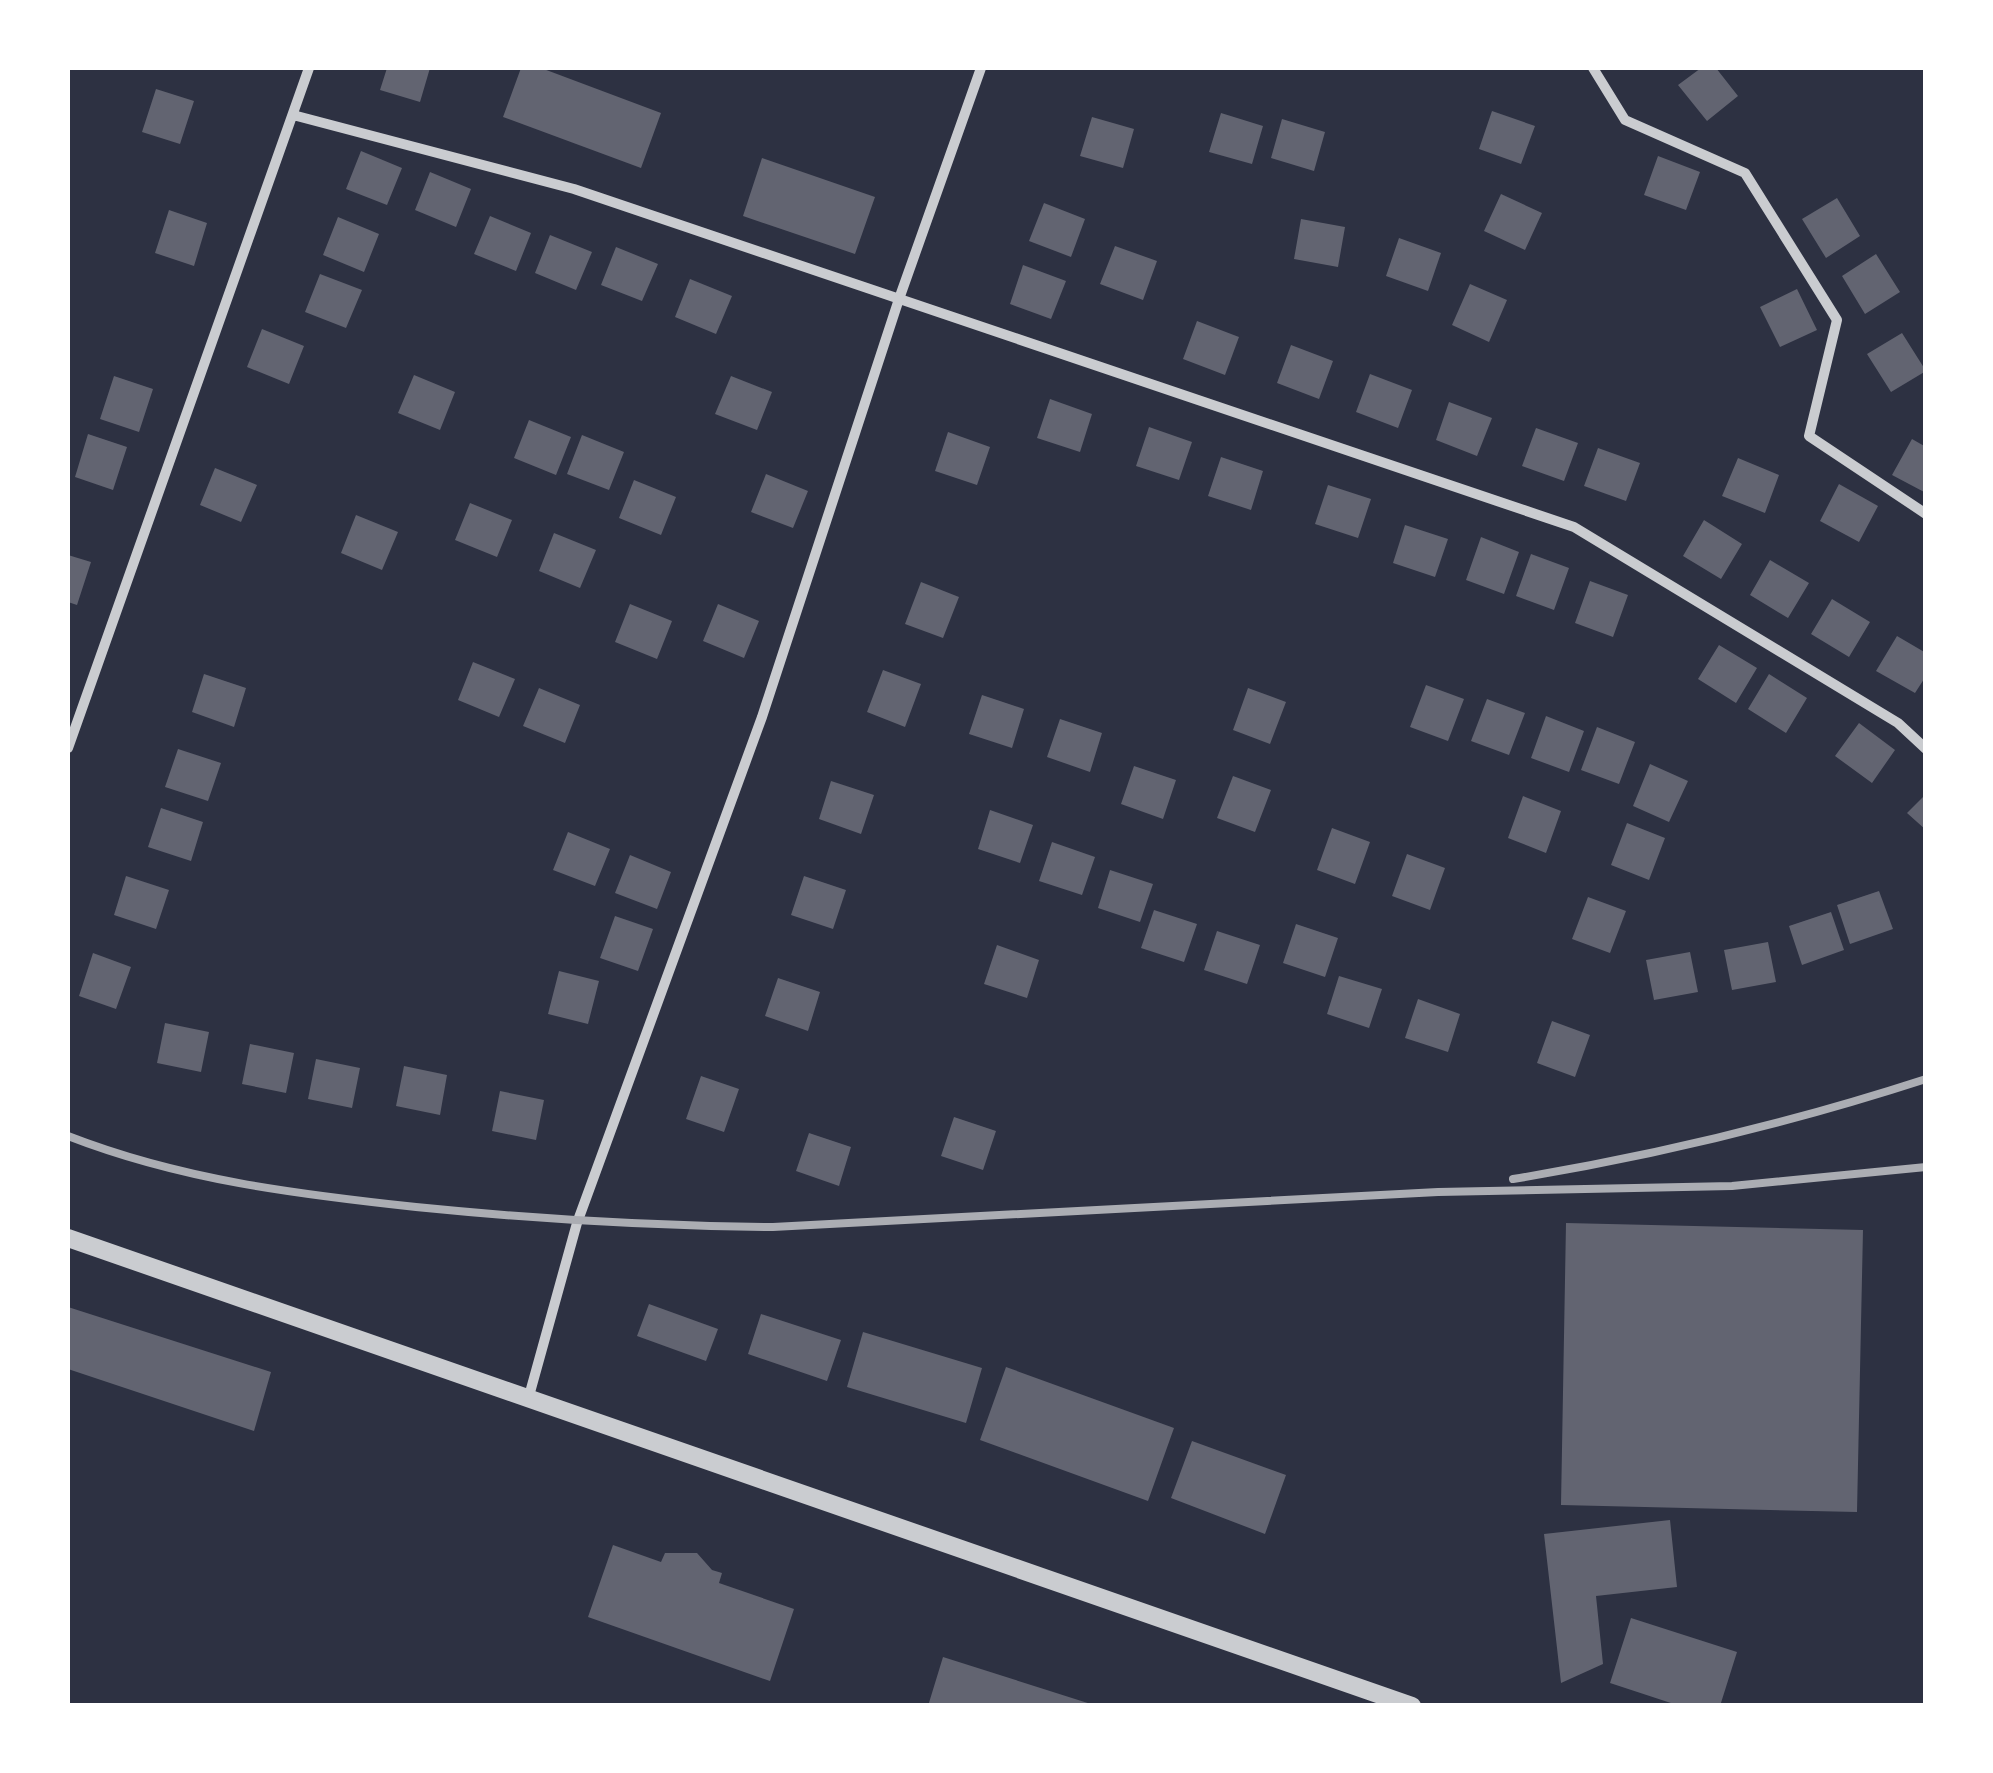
<svg xmlns="http://www.w3.org/2000/svg" width="1993" height="1773" viewBox="0 0 1993 1773" font-family="Overpass,sans-serif">
  <style>
    .building { fill: #626471 }
    .lines { fill: none; stroke-linecap: round; stroke-linejoin: round }
    .minor { stroke: #caccd0; stroke-width: 10 }
    .tertiary { stroke: #caccd0; stroke-width: 18 }
    .rail { stroke: #abadb3; stroke-width: 8 }
  </style>
  <rect width="100%" height="100%" fill="#2d3142"/>
  <!-- building -->
  <path class="building" d="M387 68H430L420 102 380 90Z
    M521 68H541L661 113 641 168 503 117Z
    M1701 68H1716L1738 96 1707 121 1678 85Z
    M156 89 194 101 180 144 142 132Z
    M1492 111 1535 126 1521 164 1479 149Z
    M1221 113 1263 126 1252 164 1209 152Z
    M1092 117 1134 129 1123 168 1080 156Z
    M1282 119 1325 132 1314 171 1271 158Z
    M361 151 402 168 387 205 346 189Z
    M1658 156 1700 172 1686 210 1644 195Z
    M762 158 875 197 855 254 743 216Z
    M430 172 471 189 456 227 415 210Z
    M1501 194 1542 213 1525 250 1484 231Z
    M1837 198 1860 236 1826 258 1802 219Z
    M1044 203 1085 219 1071 257 1029 241Z
    M169 210 207 223 194 266 155 253Z
    M490 216 531 233 516 271 474 254Z
    M338 217 379 234 364 272 323 255Z
    M1301 219 1345 227 1338 267 1294 259Z
    M550 235 592 252 576 290 535 273Z
    M1399 238 1441 253 1428 291 1386 276Z
    M1115 246 1157 261 1143 300 1100 284Z
    M616 247 658 264 642 301 601 285Z
    M1876 254 1900 292 1865 314 1842 276Z
    M1023 265 1066 281 1051 319 1010 304Z
    M320 274 362 290 346 328 305 312Z
    M690 279 732 296 716 334 675 317Z
    M1470 284 1507 300 1489 342 1452 325Z
    M1797 289 1817 330 1780 347 1760 307Z
    M1197 321 1239 337 1225 375 1183 359Z
    M262 329 304 346 289 384 247 367Z
    M1902 333 1926 371 1891 392 1867 354Z
    M1291 345 1333 361 1319 399 1277 383Z
    M1370 374 1412 390 1398 428 1356 412Z
    M414 375 455 392 440 430 398 413Z
    M114 376 153 389 139 432 100 419Z
    M731 376 772 392 757 430 715 414Z
    M1050 399 1092 414 1080 452 1037 438Z
    M1449 402 1492 418 1477 456 1436 440Z
    M529 420 571 437 556 475 514 458Z
    M1149 427 1192 442 1179 480 1136 466Z
    M1536 428 1578 443 1564 481 1522 466Z
    M948 432 990 447 977 485 935 471Z
    M88 434 127 447 113 490 75 477Z
    M582 435 624 452 609 490 567 474Z
    M1912 439 1926 447V493L1892 475Z
    M1598 448 1640 463 1626 501 1584 486Z
    M1221 457 1263 471 1251 510 1208 496Z
    M1738 458 1779 475 1765 513 1722 496Z
    M215 468 257 485 241 522 200 505Z
    M766 474 808 491 793 528 751 512Z
    M634 480 676 497 661 535 619 518Z
    M1839 484 1878 506 1859 542 1820 521Z
    M1328 485 1371 499 1358 538 1315 524Z
    M470 503 512 520 497 557 455 540Z
    M356 515 398 532 382 570 341 553Z
    M1704 520 1742 544 1721 579 1683 556Z
    M1405 525 1448 539 1435 577 1393 563Z
    M554 533 596 550 580 588 539 571Z
    M1481 537 1519 552 1504 594 1466 580Z
    M1531 554 1569 568 1554 610 1516 596Z
    M68 555 91 562 77 605 68 602Z
    M1770 560 1809 583 1788 618 1750 595Z
    M1590 581 1628 595 1613 637 1575 623Z
    M921 582 959 597 943 638 905 624Z
    M1832 599 1870 622 1849 657 1811 634Z
    M630 604 672 621 657 659 615 642Z
    M718 604 759 621 744 658 703 641Z
    M1897 636 1926 653V676L1915 693 1876 671Z
    M1719 645 1757 668 1736 703 1698 679Z
    M473 662 515 679 499 717 458 700Z
    M883 670 921 684 905 727 867 712Z
    M204 674 246 688 234 727 192 712Z
    M1769 674 1807 698 1786 733 1748 709Z
    M1426 685 1464 699 1448 741 1410 727Z
    M539 688 580 705 565 743 523 726Z
    M1248 688 1286 702 1270 744 1233 730Z
    M982 695 1024 709 1012 748 969 734Z
    M1487 699 1525 713 1509 755 1471 741Z
    M1546 716 1584 731 1569 772 1531 758Z
    M1060 719 1102 733 1090 772 1047 757Z
    M1859 723 1895 750 1872 783 1835 756Z
    M1597 727 1635 742 1619 784 1581 770Z
    M178 749 221 763 208 801 165 787Z
    M1650 764 1688 781 1669 822 1633 806Z
    M1134 766 1176 780 1163 819 1121 804Z
    M1233 776 1271 790 1255 832 1217 818Z
    M831 781 874 795 861 834 819 819Z
    M1926 794V830L1907 813Z
    M1523 796 1561 811 1546 853 1508 838Z
    M161 808 203 822 191 861 148 847Z
    M990 810 1033 825 1020 863 978 849Z
    M1627 823 1665 838 1649 880 1611 865Z
    M1332 828 1370 842 1355 884 1317 870Z
    M568 832 610 849 595 886 553 870Z
    M1052 842 1095 857 1082 895 1039 881Z
    M1407 854 1445 868 1430 910 1392 896Z
    M630 855 671 872 657 909 615 893Z
    M1110 870 1153 884 1140 922 1098 908Z
    M126 876 169 890 156 929 114 915Z
    M804 876 846 890 833 929 791 915Z
    M1879 891 1893 929 1850 944 1837 905Z
    M1588 897 1626 911 1610 953 1572 939Z
    M1154 910 1197 924 1184 962 1141 948Z
    M1831 912 1844 950 1802 965 1789 926Z
    M615 916 653 929 638 971 600 958Z
    M1296 924 1338 938 1325 977 1283 963Z
    M1217 931 1260 945 1247 984 1204 970Z
    M1768 942 1776 982 1732 990 1724 950Z
    M997 945 1039 960 1027 998 984 984Z
    M1690 952 1698 992 1654 1000 1646 960Z
    M93 953 131 967 116 1009 79 996Z
    M559 971 599 981 588 1024 548 1014Z
    M1339 976 1382 989 1369 1028 1327 1014Z
    M778 978 820 992 808 1031 765 1016Z
    M1418 999 1460 1014 1448 1052 1405 1038Z
    M1552 1021 1590 1035 1575 1077 1537 1063Z
    M165 1023 209 1032 201 1072 157 1063Z
    M250 1044 294 1053 286 1093 242 1084Z
    M316 1059 360 1068 352 1108 308 1099Z
    M404 1066 447 1075 440 1115 396 1106Z
    M701 1076 739 1089 724 1132 686 1119Z
    M500 1091 544 1100 536 1140 492 1131Z
    M954 1117 996 1131 983 1170 941 1156Z
    M809 1133 851 1147 839 1186 796 1171Z
    M1566 1223 1863 1230 1857 1512 1561 1505Z
    M649 1304 718 1329 706 1361 637 1336Z
    M68 1307 271 1372 254 1431 68 1369Z
    M761 1314 841 1340 827 1381 748 1354Z
    M863 1332 982 1368 966 1423 847 1387Z
    M1006 1367 1174 1428 1148 1501 980 1440Z
    M1192 1441 1286 1475 1265 1534 1171 1498Z
    M1670 1520 1677 1587 1596 1596 1603 1664 1561 1683 1544 1534Z
    M613 1545 661 1562 665 1553H697L712 1570 722 1573 719 1583 794 1609 770 1681 588 1617Z
    M1631 1618 1737 1652 1720 1706H1680L1610 1683Z
    M943 1657 1094 1705V1706H928Z"/>
  <g class="lines">
    <!-- minor -->
    <path class="minor" d="M1593 68 1625 120 1745 173 1837 320 1809 436 1926 514
      M293 115 574 189 1574 527 1898 723 1926 749
      M68 748 309 68
      M529 1396 577 1223 762 717 899 299 981 68"/>
    <!-- tertiary -->
    <path class="tertiary" d="M68 1238 1412 1706"/>
    <!-- rail -->
    <path class="rail" d="M68 1136C181 1180 296 1194 416 1207 535 1219 653 1226 773 1227L1438 1192 1732 1186 1926 1167
      M1513 1179C1654 1156 1790 1123 1926 1079"/>
  </g>
  <!-- border -->
  <rect width="1993" height="1773" fill="none" stroke="#ffffff" stroke-width="140"/>
</svg>
